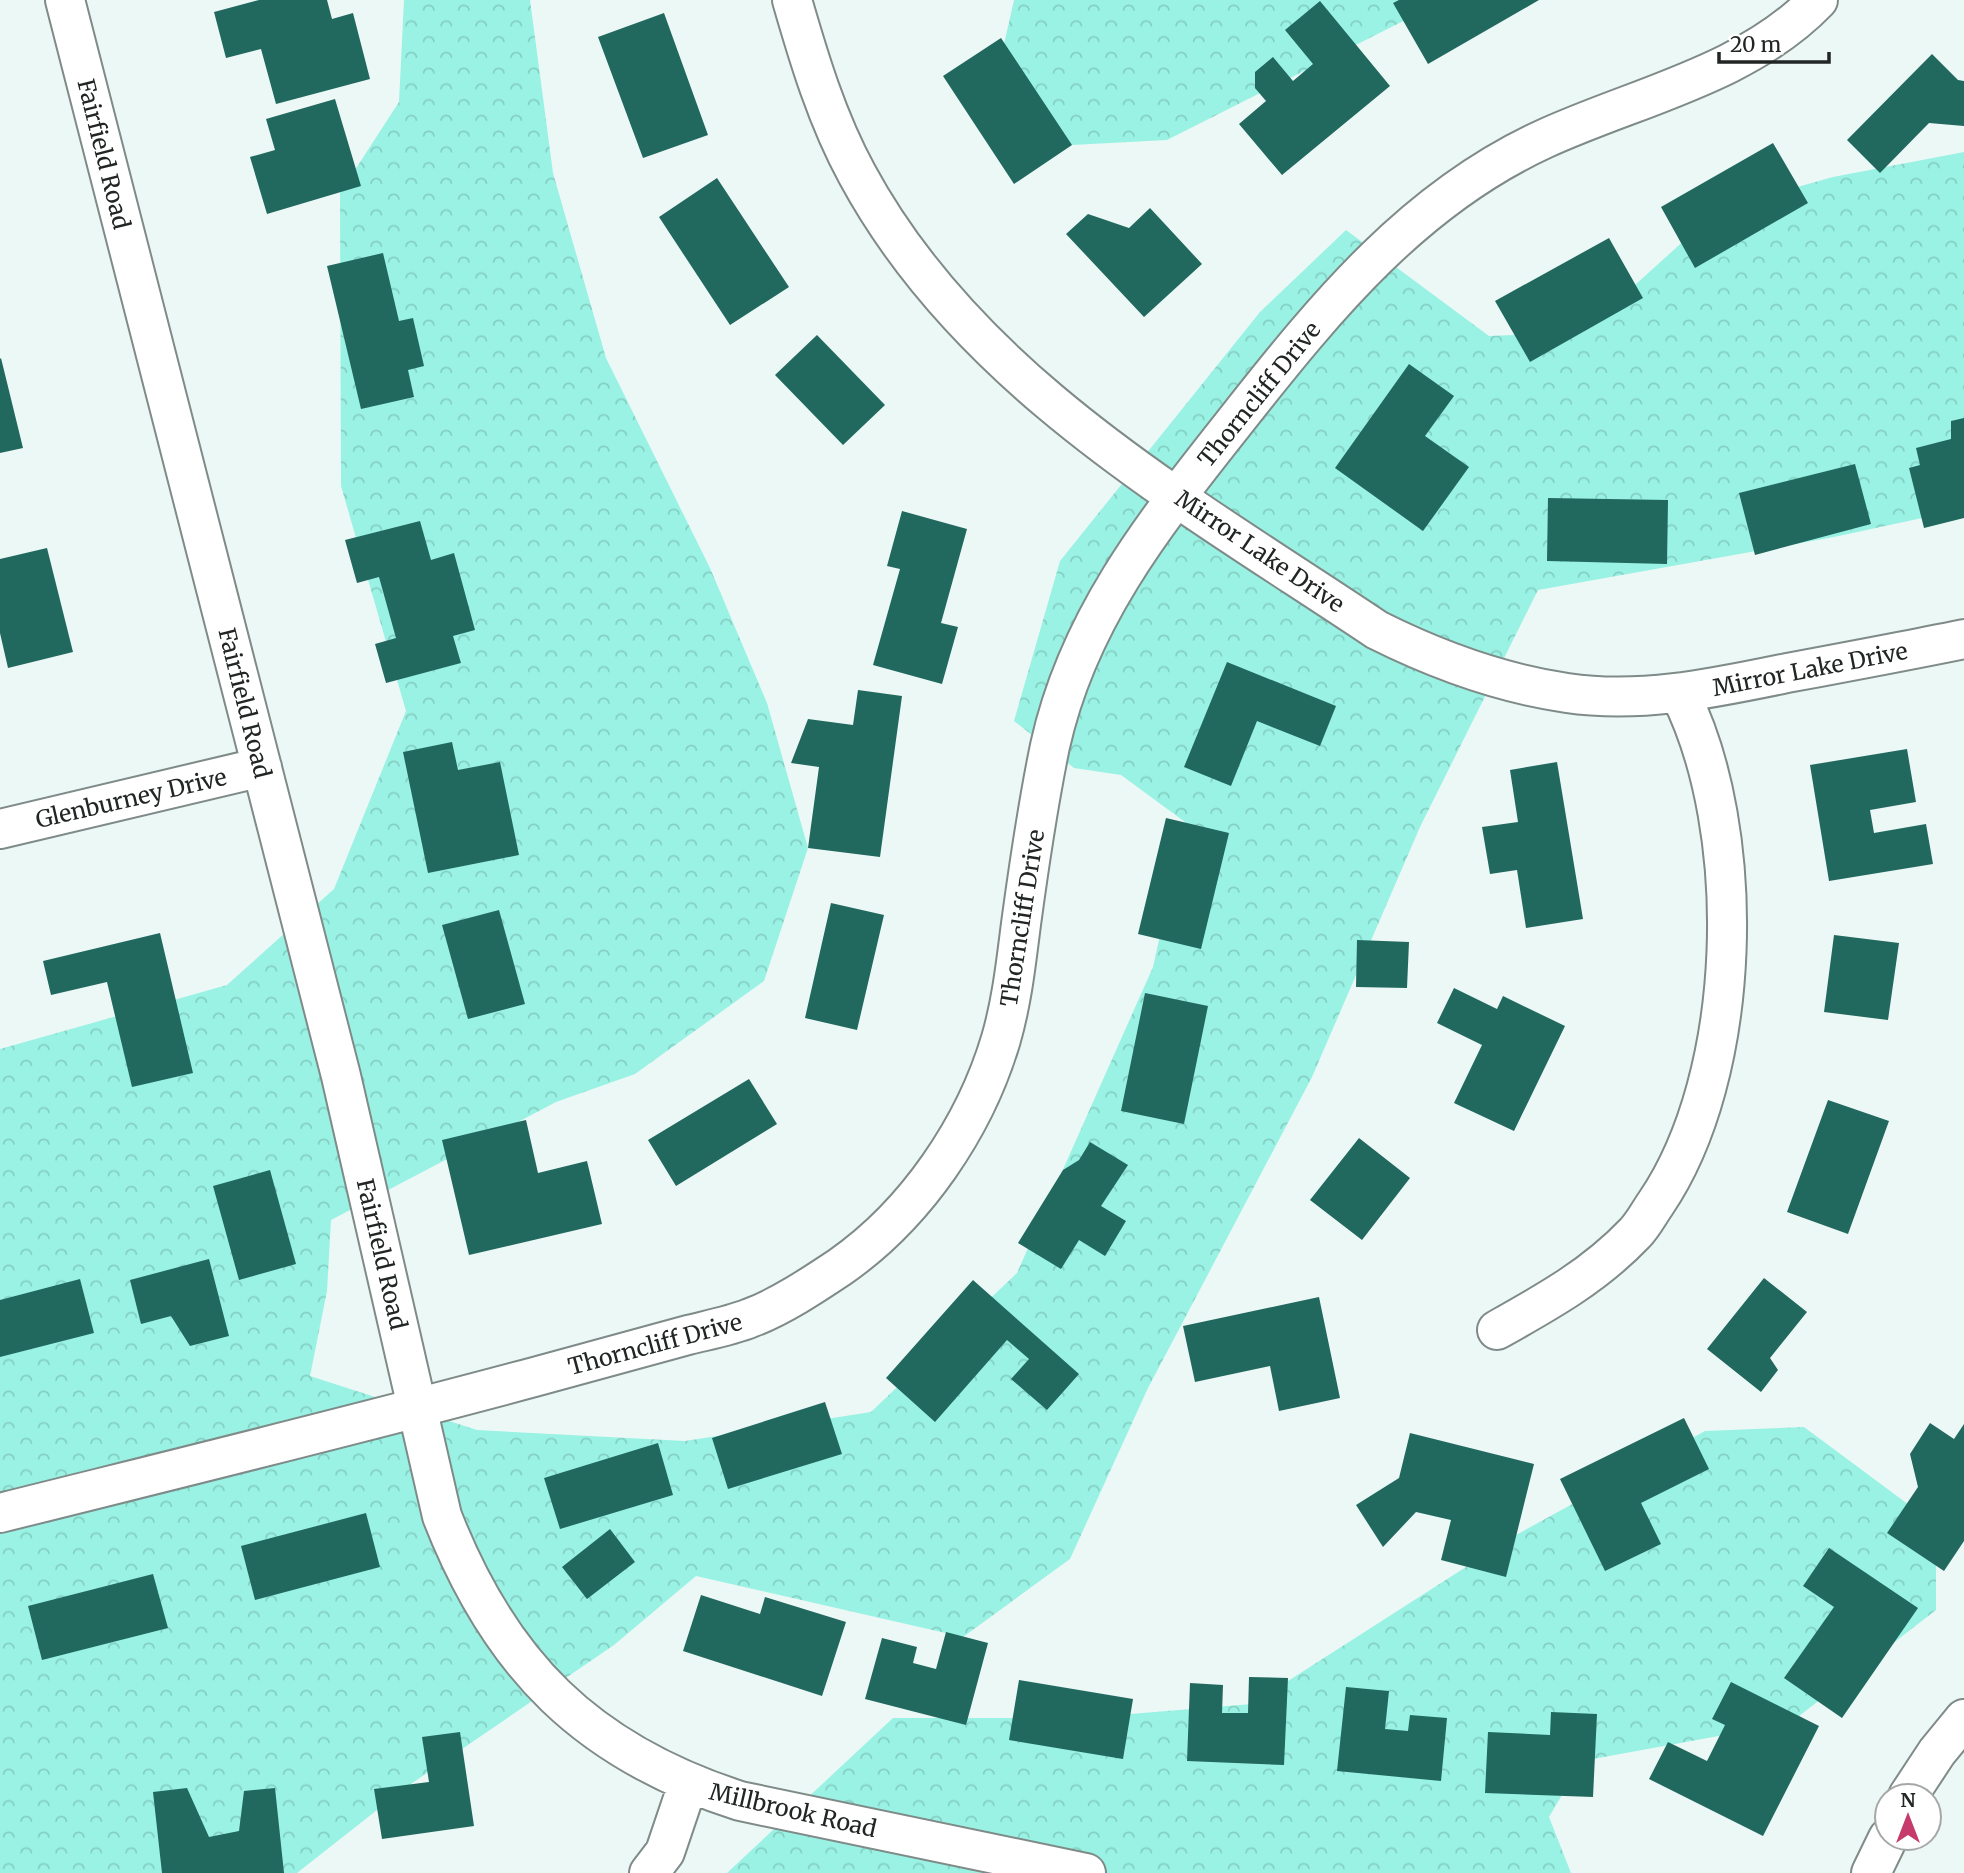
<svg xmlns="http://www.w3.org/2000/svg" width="1964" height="1873" viewBox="0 0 1964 1873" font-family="Merriweather,serif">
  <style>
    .forest { fill: url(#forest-crowns) }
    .building { fill: #21685f }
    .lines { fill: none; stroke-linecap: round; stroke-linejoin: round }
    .minor-casing { stroke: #7f8b88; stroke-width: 42 }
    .minor { stroke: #fff; stroke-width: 38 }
    .labels { text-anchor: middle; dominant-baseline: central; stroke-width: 7; stroke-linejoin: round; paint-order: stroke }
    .street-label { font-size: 23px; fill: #212524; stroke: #fff }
  </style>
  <defs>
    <pattern id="forest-crowns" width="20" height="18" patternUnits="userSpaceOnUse" patternTransform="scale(1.75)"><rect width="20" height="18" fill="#99f2e4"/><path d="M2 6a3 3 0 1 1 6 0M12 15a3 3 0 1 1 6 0" fill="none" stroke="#84cfc3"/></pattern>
  </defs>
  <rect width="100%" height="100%" fill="#ecf8f6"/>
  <!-- forest -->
  <path class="forest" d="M404 0H530L553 173 606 358 710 568 767 703 808 848 764 981 635 1074 556 1102 331 1220 327 1291 310 1376 477 1430 685 1441 871 1412 1017 1273 1153 967 1185 822 1121 775 1074 768 1014 721 1060 561 1260 312 1346 230 1489 336 1583 332 1719 209 1833 177 1964 152V509L1834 537 1538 590 1420 827 1312 1077 1148 1388 1070 1559 963 1637 696 1576 614 1645 405 1788 297 1873H0V1049L227 985 334 889 406 711 341 486 340 193 399 102Z
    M1014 0H1445L1167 140 1072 145 992 97Z
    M1804 1427 1936 1525V1610L1790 1723 1582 1761 1549 1817 1571 1873H727L893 1718H1082L1252 1704 1516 1535 1705 1431Z"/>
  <!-- building -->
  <path class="building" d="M259 0H327L332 19 353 13 370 79 276 104 261 49 226 58 214 12Z
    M1399 0H1539L1428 64 1393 3Z
    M1320 1 1390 86 1282 175 1239 124 1266 101 1255 88V72L1273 57 1293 81 1313 64 1285 30Z
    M664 13 708 135 643 158 598 37Z
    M1001 38 1072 145 1014 184 943 76Z
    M1932 54 1958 80 1964 81V126L1929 123 1880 173 1847 140Z
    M335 99 361 186 267 214 250 157 275 150 266 119Z
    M1773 143 1808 203 1695 268 1661 207Z
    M717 178 789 287 730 325 659 217Z
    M1150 208 1202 264 1144 317 1066 234 1088 214 1129 228Z
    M1609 238 1643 298 1530 362 1495 301Z
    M383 253 399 321 413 318 424 366 408 370 414 397 361 409 327 266Z
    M817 335 885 405 843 445 775 375Z
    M1 358 23 448 0 453V359Z
    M1409 364 1454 396 1425 436 1469 467 1423 531 1335 468Z
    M1964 418V518L1924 528 1909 468 1920 465 1916 448 1951 439V421Z
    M1855 464 1871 524 1755 555 1739 493Z
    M1548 498 1668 500 1667 564 1547 561Z
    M902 511 967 529 941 623 958 627 942 684 873 665 900 569 887 566Z
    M420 521 431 560 454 553 475 630 453 636 461 663 386 683 375 644 396 638 379 577 357 583 345 540Z
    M47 548 73 652 8 668 0 633V559Z
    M1227 662 1336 706 1320 746 1257 721 1231 786 1184 767Z
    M858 690 902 696 880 857 808 848 819 767 791 763 808 719 853 725Z
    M452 742 458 770 500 762 519 855 428 873 403 752Z
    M1907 749 1916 802 1870 810 1874 833 1926 824 1933 864 1829 881 1810 765Z
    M1557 762 1583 919 1526 928 1517 870 1490 874 1482 827 1518 822 1510 770Z
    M1166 818 1229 833 1201 949 1138 934Z
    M831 903 884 915 857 1030 805 1018Z
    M499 910 525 1004 468 1019 442 925Z
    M160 933 193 1073 132 1087 107 982 51 995 43 961Z
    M1834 935 1899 943 1888 1020 1824 1012Z
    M1357 940 1409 942 1407 988 1356 987Z
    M1454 988 1497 1009 1503 996 1565 1026 1514 1131 1454 1103 1482 1045 1437 1023Z
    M1145 993 1208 1006 1184 1124 1121 1111Z
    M749 1079 777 1124 676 1186 648 1140Z
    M1828 1100 1889 1121 1848 1234 1787 1212Z
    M526 1120 538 1173 587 1161 602 1224 469 1255 442 1140Z
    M1359 1138 1410 1178 1362 1240 1310 1200Z
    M1090 1142 1128 1165 1101 1206 1126 1221 1105 1256 1079 1240 1061 1269 1018 1243 1063 1170 1079 1160Z
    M270 1170 296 1264 239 1280 213 1186Z
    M209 1259 229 1336 190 1346 171 1316 141 1324 130 1280Z
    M1764 1278 1807 1312 1770 1358 1778 1370 1761 1392 1707 1349Z
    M80 1279 94 1333 0 1357V1300Z
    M973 1280 1079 1374 1047 1410 1011 1379 1029 1359 1007 1340 935 1422 886 1378Z
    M1319 1297 1340 1398 1279 1411 1270 1366 1195 1382 1183 1326Z
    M825 1402 842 1454 728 1489 712 1438Z
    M1684 1418 1709 1469 1641 1503 1661 1544 1605 1571 1560 1479Z
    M1930 1423 1954 1439 1964 1424V1541L1944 1571 1887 1533 1918 1487 1910 1454Z
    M1410 1433 1534 1464 1506 1577 1441 1560 1451 1520 1416 1512 1383 1547 1356 1505 1399 1478Z
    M658 1443 673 1495 560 1529 544 1478Z
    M366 1513 380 1567 255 1600 241 1546Z
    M610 1529 635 1562 587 1599 562 1567Z
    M1829 1548 1918 1608 1842 1718 1784 1678 1834 1607 1803 1586Z
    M153 1574 168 1628 42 1660 28 1606Z
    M701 1595 760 1614 765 1597 846 1622 822 1696 683 1651Z
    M946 1632 988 1643 966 1725 865 1699 882 1638 917 1647 913 1663 936 1669Z
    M1249 1677 1288 1678 1284 1765 1187 1761 1190 1683 1223 1685 1222 1713H1248Z
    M1019 1680 1133 1699 1123 1759 1009 1740Z
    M1731 1682 1819 1726 1763 1836 1649 1779 1668 1742 1707 1761 1725 1725 1712 1719Z
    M1346 1687 1389 1691 1385 1729 1408 1731 1410 1715 1447 1718 1441 1781 1337 1771Z
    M1551 1712 1597 1714 1593 1797 1485 1793 1488 1732 1550 1735Z
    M460 1732 474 1826 382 1839 374 1789 429 1782 422 1737Z
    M187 1788 209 1837 239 1831 244 1791 275 1788 284 1873H162L153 1792Z"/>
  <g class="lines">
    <defs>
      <path id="minor" d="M65 0 341 1076 442 1516C500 1665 587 1752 740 1801L1086 1873
        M792 0C809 59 827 119 857 174 969 382 1186 502 1377 630 1437 660 1499 683 1567 693 1641 704 1714 688 1787 673 1846 662 1905 651 1964 639
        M0 829 262 767
        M1497 1330C1547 1302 1594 1276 1635 1233 1643 1225 1649 1213 1656 1203 1743 1075 1749 831 1680 694
        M0 1513C180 1468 360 1424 538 1376 588 1362 638 1349 688 1335 708 1330 730 1326 750 1318 780 1307 813 1285 840 1267 916 1214 975 1127 1001 1039 1012 1001 1016 963 1021 924 1029 865 1038 804 1050 746 1079 614 1160 517 1241 414 1327 305 1415 198 1544 139 1635 97 1746 75 1818 0
        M1908 1796 1937 1752 1964 1719
        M649 1873 665 1852 688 1784
        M1871 1873 1888 1838"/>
    </defs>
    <!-- minor casing -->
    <use href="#minor" class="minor-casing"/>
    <!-- minor -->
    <use href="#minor" class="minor"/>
  </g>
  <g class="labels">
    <!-- street labels -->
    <g class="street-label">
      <text transform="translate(104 154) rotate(76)">Fairfield Road</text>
      <text transform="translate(1259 394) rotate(-51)">Thorncliff Drive</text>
      <text transform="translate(1260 551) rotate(34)">Mirror Lake Drive</text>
      <text transform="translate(1810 669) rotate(-11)">Mirror Lake Drive</text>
      <text transform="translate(245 703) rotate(76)">Fairfield Road</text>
      <text transform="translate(131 798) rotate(-13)">Glenburney Drive</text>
      <text transform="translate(1022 918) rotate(-81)">Thorncliff Drive</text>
      <text transform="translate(382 1254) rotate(77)">Fairfield Road</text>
      <text transform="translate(655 1344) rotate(-15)">Thorncliff Drive</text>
      <text transform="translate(793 1810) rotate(13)">Millbrook Road</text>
    </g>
  </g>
  <!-- north arrow -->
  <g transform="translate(1908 1817)"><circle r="33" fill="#ffffff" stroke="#a6a8a7" stroke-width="2"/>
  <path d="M0-5L12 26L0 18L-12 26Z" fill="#c73a6c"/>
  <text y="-10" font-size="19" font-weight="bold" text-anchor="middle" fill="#212524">N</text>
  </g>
  <!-- scale -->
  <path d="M1719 52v10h110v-10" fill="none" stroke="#212524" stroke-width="3.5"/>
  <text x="1730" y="52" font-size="21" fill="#212524" stroke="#ffffff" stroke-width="5" paint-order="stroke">20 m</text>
</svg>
